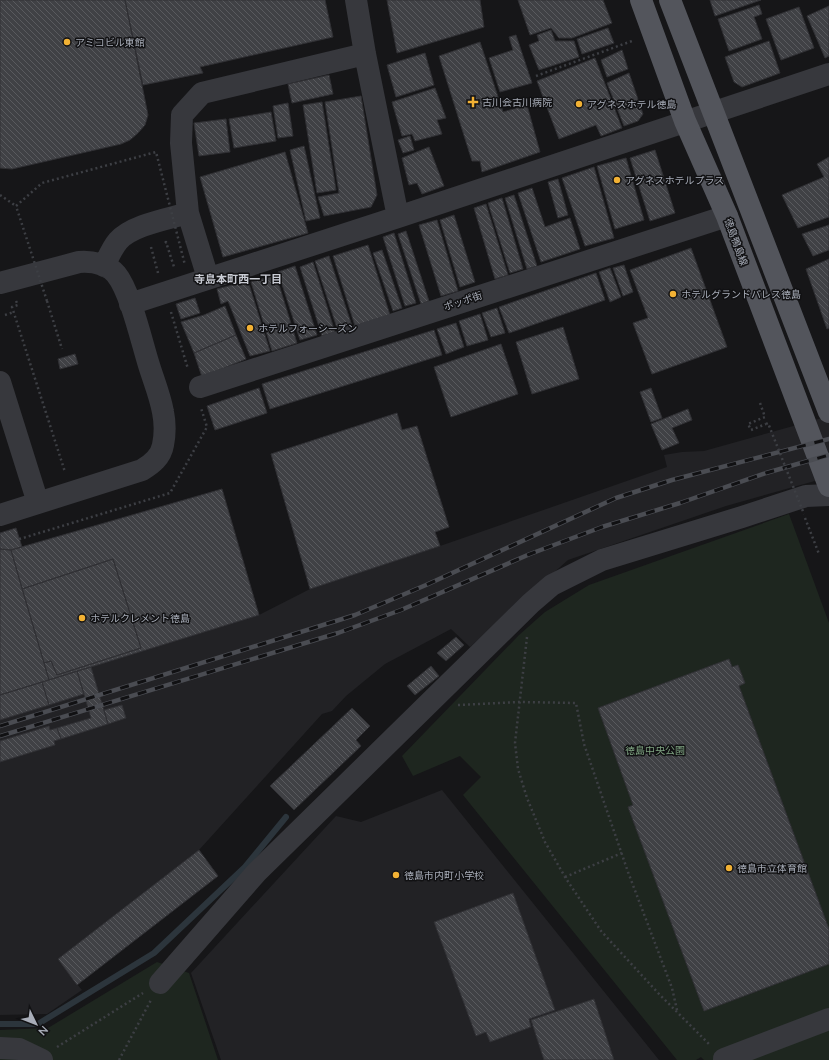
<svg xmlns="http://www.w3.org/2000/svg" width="829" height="1060" viewBox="0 0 829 1060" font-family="Mulish,'Noto Sans JP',sans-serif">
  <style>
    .built { fill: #222225 }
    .park { fill: #1e261f }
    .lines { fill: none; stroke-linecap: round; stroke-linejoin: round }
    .stream { stroke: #2c353c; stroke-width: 6 }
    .building { fill: url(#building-back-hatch); stroke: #303034 }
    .path { stroke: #3d3f44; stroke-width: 2.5; stroke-dasharray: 2 3; stroke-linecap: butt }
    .minor { stroke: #37383d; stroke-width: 22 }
    .major { stroke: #53555c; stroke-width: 22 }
    .rail-casing { stroke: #4a4c52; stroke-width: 4.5 }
    .rail { stroke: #111113; stroke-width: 3; stroke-dasharray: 9; stroke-linecap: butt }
    .path-bridge { stroke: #3d3f44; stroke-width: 2.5; stroke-dasharray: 2 3; stroke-linecap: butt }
    .poi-dot { fill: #f2b134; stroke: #111113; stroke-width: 1.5 }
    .labels { text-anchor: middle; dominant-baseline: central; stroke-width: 3; stroke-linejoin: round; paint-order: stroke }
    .poi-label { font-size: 10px; fill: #a8adb8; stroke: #111113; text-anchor: start }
    .street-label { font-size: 10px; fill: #a8adb8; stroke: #111113 }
    .park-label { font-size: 10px; fill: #7fa381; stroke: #111113 }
    .neighbourhood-label { font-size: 11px; font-weight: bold; fill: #c9ccd4; stroke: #111113 }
  </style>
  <defs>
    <pattern id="building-back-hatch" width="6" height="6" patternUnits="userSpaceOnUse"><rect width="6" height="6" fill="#404145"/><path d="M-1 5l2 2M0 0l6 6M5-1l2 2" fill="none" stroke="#595a5e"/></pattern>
  </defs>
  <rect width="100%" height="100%" fill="#161618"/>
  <!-- built -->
  <path class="built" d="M829 416V477L726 506 568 560 470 647 451 629 385 664 346 696 332 711 322 714 199 850 218 876 77 984 82 990 47 1014 0 1015V549L91 667 259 615 310 589 440 546 667 467 664 455 682 452 704 451Z
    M442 790 659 1060H221L191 973 336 816 361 822Z"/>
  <!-- park -->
  <path class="park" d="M789 514 829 623V1060H704L701 1057 696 1060H677L463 795 481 777 460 756 413 776 402 756 519 635 545 612 589 585Z
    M157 962 189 973 218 1060H0V1030L48 1028Z"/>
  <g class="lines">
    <!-- stream -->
    <path class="stream" d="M0 1024H38L154 953 245 867 286 817"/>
  </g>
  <!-- building -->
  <path class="building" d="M0 0H125L148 115 145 125 138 133 130 140 121 144 12 169 0 168Z
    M125 0H325L333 37 200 67 203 73 143 85Z
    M387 0H480L484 27 397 53Z
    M518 0H603L612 23 572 38H559L551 28 530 35Z
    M710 0H761L715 16Z
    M759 5 762 14 754 17 762 39 729 51 718 19Z
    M829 6V56L825 58 807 16Z
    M799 7 814 48 781 60 766 19Z
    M608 28 614 43 582 54 577 39Z
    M551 30 555 41H574L579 57 539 70 529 45 539 41 537 35Z
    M516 35 532 83 500 92 489 58 513 50 509 37Z
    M769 41 780 73 742 87 734 82 725 57Z
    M480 42 503 112 527 105 540 152 482 172 480 161H472L439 56Z
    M622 50 628 69 607 77 601 60Z
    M425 53 434 85 396 97 387 65Z
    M595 58 622 128 601 136 596 125 559 139 537 81Z
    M629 73 643 114 638 121 624 126 607 83Z
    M329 75 333 94 292 103 288 84Z
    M435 88 446 118 437 120 442 134 415 141 412 134 402 136 392 102Z
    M361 96 377 195 371 207 324 216 318 197 339 193 325 102Z
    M322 102 336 190 317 193 303 105Z
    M288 103 293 136 278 138 273 106Z
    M271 112 276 141 234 148 229 119Z
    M226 119 230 152 199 156 194 123Z
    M410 136 414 150 403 153 398 140Z
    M304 146 320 218 306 221 290 150Z
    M429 147 444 186 422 194 417 183 409 185 402 158Z
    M655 150 675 213 650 221 630 158Z
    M285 152 308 233 223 257 200 177Z
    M829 157V217L798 228 782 195 824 177 817 164Z
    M626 158 644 220 615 229 597 166Z
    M594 167 614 238 585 246 562 178Z
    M558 179 568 215 558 218 548 182Z
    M532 188 545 227 570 218 580 249 541 262 518 193Z
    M514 195 537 266 527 269 505 198Z
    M502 198 523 269 510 273 488 203Z
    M486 204 508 275 495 279 474 208Z
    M454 215 475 282 460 287 440 220Z
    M437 220 458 291 441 296 419 225Z
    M829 225V250L813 256 802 234Z
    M406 231 429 301 421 304 398 234Z
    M394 233 416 303 405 306 383 237Z
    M368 245 390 315 355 326 333 256Z
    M691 248 727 347 652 374 633 323 648 318 630 270Z
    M382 250 402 308 393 311 373 253Z
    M329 256 352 326 338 331 315 261Z
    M829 259V328L827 329 806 269Z
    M313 262 335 332 322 336 300 267Z
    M624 265 633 292 623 296 613 268Z
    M295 266 317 335 300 340 278 272Z
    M610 268 621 297 610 302 599 272Z
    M596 273 605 300 509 333 499 307Z
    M276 275 297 343 272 351 251 282Z
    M248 281 270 351 250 356 228 301 221 304 217 289Z
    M195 298 200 313 181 319 176 304Z
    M225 306 236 335 194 353 181 322 204 315Z
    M497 308 505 333 491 337 482 313Z
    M480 314 488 340 467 346 459 321Z
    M456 323 464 347 446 354 437 329Z
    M563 327 579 379 532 394 516 342Z
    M434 330 442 355 270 409 262 384Z
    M236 335 246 359 202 377 194 353Z
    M501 344 518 394 451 417 434 367Z
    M75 354 78 364 60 369 58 359Z
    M259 388 267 413 215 430 207 406Z
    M651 388 662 418 651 422 640 392Z
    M688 409 692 420 672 428 679 443 662 450 651 424Z
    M397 413 402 430 417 426 449 527 435 532 440 546 310 589 271 454Z
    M222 489 259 615 49 680 44 663 51 661 57 675 141 648 113 559 22 589 11 550Z
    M16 528 22 547 11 550 0 549V533Z
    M0 549 11 550 49 680 0 695Z
    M113 559 141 648 57 675 51 661 44 663 22 589Z
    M456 637 464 645 446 661 437 653Z
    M729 659 732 667 738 665 745 683 739 686 829 929V964L704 1011 628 807 633 805 598 708Z
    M431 666 439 676 415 695 407 686Z
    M91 667 108 724 61 739 57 728 91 718 77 671Z
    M77 671 84 694 49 705 42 682Z
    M42 682 49 705 0 720V695Z
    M122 705 126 718 108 724 104 710Z
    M352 708 370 726 356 740 361 746 294 810 270 786Z
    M49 726 50 730 57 728 61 739 54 741 55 745 0 762V741Z
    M199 850 218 876 77 985 58 959Z
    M513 893 555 1010 529 1019 531 1027 490 1042 486 1032 476 1036 434 922Z
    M594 999 614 1060H544L531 1020Z"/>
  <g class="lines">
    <!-- path -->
    <path class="path" d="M536 76 632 41
      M0 195 16 206
      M165 243 166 242 174 267
      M151 247 158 273
      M16 301 18 305 12 307 65 472
      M47 301 62 349
      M171 312 188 369
      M5 315 14 312
      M760 403 765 417 748 424 751 430 766 424
      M805 518 819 554
      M0 545 170 493 207 427 201 408
      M527 637 515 743 518 769 527 798 545 842 565 877 601 931 659 994 709 1044
      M458 705 520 702 576 703 584 744 628 872 672 988 677 1010
      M565 877 622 853
      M57 1047 143 993
      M119 1060 151 1000"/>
    <!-- minor -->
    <path class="minor" d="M356 0 365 54 398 217
      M188 213 208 278
      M104 266C108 258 112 248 118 241 132 225 168 219 188 213L181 143 182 115 202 93 365 54
      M0 283 79 262C92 261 107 264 116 274 130 291 141 339 148 362 153 379 160 395 163 412 165 422 165 435 163 445 161 457 152 464 142 470L0 515
      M130 304 398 217 829 74
      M0 382 38 503
      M200 387 727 216
      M160 983 256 873 531 603 552 585 602 560 742 517 806 496 829 495
      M0 1048 19 1049 42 1060
      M724 1060V1059L829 1019"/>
    <!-- major -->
    <path class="major" d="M641 0 685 121 727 216 829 486
      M670 0 829 412"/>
    <defs>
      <path id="rail" d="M0 726 355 615 426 585 616 498 672 480 829 439
        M0 736 338 633 401 610 530 554 602 527 680 503 766 473 829 455"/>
    </defs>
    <!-- rail casing -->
    <use href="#rail" class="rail-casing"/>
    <!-- rail -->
    <use href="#rail" class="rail"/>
    <!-- path-bridge -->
    <path class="path-bridge" d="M47 301 16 206 42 183 156 152 185 265
      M766 424 768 423 804 514"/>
  </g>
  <!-- markers -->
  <g class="poi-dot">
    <circle cx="67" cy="42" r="4"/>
    <path d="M471 96h4v4h4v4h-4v4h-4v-4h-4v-4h4z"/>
    <circle cx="579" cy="104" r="4"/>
    <circle cx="617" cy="180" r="4"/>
    <circle cx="673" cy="294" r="4"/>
    <circle cx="250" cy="328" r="4"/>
    <circle cx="82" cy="618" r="4"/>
    <circle cx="729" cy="868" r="4"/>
    <circle cx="396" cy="875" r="4"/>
  </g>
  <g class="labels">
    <!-- poi labels -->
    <g class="poi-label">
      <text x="75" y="42">アミコビル東館</text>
      <text x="482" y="102">古川会古川病院</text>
      <text x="587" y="104">アグネスホテル徳島</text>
      <text x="625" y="180">アグネスホテルプラス</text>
      <text x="681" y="294">ホテルグランドパレス徳島</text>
      <text x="258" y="328">ホテルフォーシーズン</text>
      <text x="90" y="618">ホテルクレメント徳島</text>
      <text x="737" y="868">徳島市立体育館</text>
      <text x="404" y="875">徳島市内町小学校</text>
    </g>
    <!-- street labels -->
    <g class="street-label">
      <text transform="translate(736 242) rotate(70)">徳島鴨島線</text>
      <text transform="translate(463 301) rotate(-18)">ポッポ街</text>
    </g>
    <!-- park labels -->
    <g class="park-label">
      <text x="655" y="750">徳島中央公園</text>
    </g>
    <!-- neighbourhood labels -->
    <g class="neighbourhood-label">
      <text x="238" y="279">寺島本町西一丁目</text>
    </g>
  </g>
  <!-- north arrow -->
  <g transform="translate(36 1024) rotate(133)" stroke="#111113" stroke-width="3" paint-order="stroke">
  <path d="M0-3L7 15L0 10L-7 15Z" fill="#a8adb8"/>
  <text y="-6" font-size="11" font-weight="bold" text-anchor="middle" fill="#a8adb8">N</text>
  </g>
</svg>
